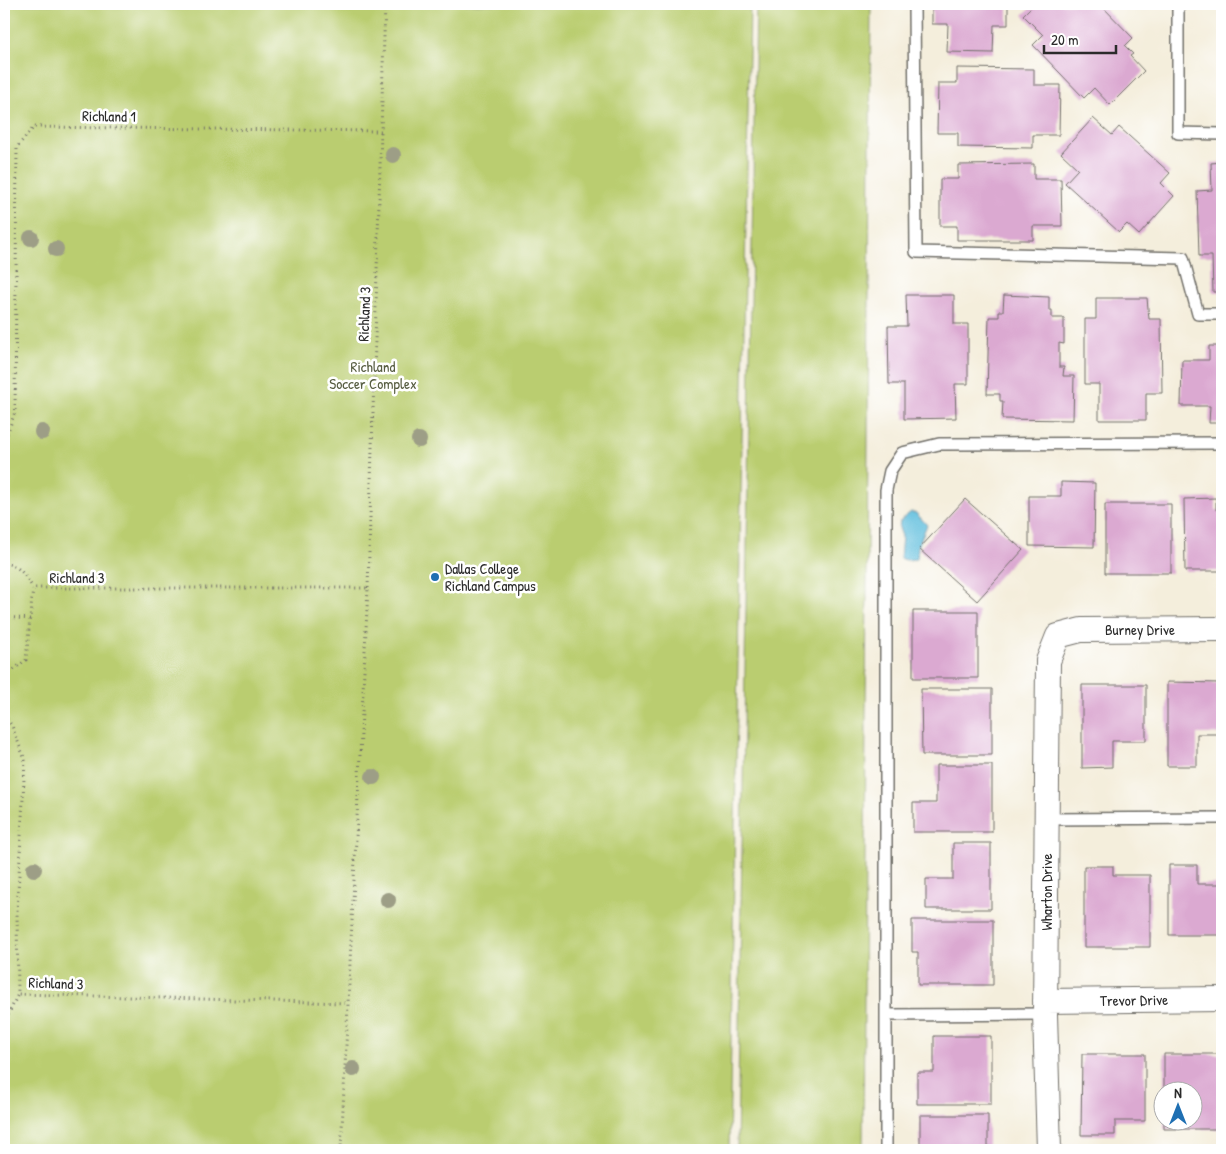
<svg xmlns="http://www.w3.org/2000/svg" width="1226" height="1154" viewBox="0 0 1226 1154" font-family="'Patrick Hand',sans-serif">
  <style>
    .green { fill: #bacd70; stroke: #727c4e }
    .water { fill: #5ebedd; stroke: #447484 }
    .building { fill: #dba9d1 }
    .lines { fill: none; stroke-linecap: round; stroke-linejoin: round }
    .lane-casing { stroke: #716f69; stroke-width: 14 }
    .street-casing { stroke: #716f69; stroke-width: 26 }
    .path { stroke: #716f69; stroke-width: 3; stroke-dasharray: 1 4; stroke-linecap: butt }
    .lane { stroke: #fff; stroke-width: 11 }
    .street { stroke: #fff; stroke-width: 24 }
    .tree { fill: #9d9e86 }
    .poi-dot { fill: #1f6fb2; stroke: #fff; stroke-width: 2 }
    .labels { text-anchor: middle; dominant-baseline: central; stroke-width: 5; stroke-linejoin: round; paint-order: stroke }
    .street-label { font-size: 15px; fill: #2b2b2b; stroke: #fff }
    .park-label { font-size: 15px; fill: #565c40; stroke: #fff }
    .poi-label { font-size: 15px; fill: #2b2b2b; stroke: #fff; text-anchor: start }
  </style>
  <rect width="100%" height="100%" fill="#fff"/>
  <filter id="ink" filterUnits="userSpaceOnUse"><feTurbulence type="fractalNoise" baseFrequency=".02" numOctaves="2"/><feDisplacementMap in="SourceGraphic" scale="10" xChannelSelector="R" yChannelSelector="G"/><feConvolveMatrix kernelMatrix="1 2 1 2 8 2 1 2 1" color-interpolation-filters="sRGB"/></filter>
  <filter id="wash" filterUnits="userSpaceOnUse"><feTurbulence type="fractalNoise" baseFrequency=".0096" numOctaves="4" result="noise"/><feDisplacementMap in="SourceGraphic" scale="20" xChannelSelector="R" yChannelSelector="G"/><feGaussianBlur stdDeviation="1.12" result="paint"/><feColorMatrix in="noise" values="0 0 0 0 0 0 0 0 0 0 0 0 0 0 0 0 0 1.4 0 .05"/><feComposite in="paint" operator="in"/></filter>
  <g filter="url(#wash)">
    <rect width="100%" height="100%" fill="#f4eedc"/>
    <!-- green -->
    <path class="green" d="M4 4H750L729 1150H4Z
      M756 4H871L863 1150H737Z"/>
    <!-- water -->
    <path class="water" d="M911 512 916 513 927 525 918 546 917 559 906 560 900 558 902 536 899 528 900 521Z"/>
    <g id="blocks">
      <!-- building -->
      <path class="building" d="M932 4H1008V25H994L993 53 947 52 948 24H932Z
        M1034 4H1100L1133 38 1125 46 1133 54 1130 56 1144 71 1110 105 1094 88 1084 98 1033 45 1043 35 1023 15Z
        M957 68 1034 69V85H1060L1059 135H1033V148L958 147V133H937L938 83H957Z
        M1093 118 1112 135 1119 127 1170 173 1161 183 1174 196 1139 235 1127 224 1119 232 1065 183 1078 169 1061 153Z
        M1222 162V292H1213L1212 256H1199L1197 191 1212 190 1211 163Z
        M1034 164V179H1061L1062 226H1033V240H957V226H940V179H958V165Z
        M906 295H954V324H968V384H955L956 418 904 419V384H889L888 326H907Z
        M1004 295 1049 297V310H1052V318H1064V344L1059 343V367H1064L1063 376H1074L1073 420 1002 419 1003 401H1000V394H987L989 317H999V311H1003Z
        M1096 298H1147L1149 319H1161L1162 393H1146V420H1099V384H1085V319H1096Z
        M1209 346H1222V423H1209L1210 406H1181L1182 360H1209Z
        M1061 482 1095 483 1094 547 1029 546V496H1061Z
        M1216 498V510H1222V571H1185L1184 499Z
        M965 499 1023 550 977 601 919 549Z
        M1105 504H1171V573H1105Z
        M913 611H978V678H913Z
        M1167 682 1222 683V734H1197V766H1167Z
        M1082 685H1146V741H1112V767L1082 768Z
        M921 689H992V755H922Z
        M936 765H992V832H913V803H936Z
        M953 843H991V909H926V879H953Z
        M1169 865H1197V884H1222V935H1169Z
        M1084 866H1113V875H1150V947H1084Z
        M912 920H993V985H918V952H912Z
        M934 1036H991V1104H917V1072H934Z
        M1082 1054H1145V1121H1115V1135H1081Z
        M1164 1054H1222V1129H1164V1122H1194V1092H1164Z
        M920 1115H988V1150H920Z"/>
    </g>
  </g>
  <g filter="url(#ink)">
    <use href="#blocks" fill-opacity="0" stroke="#716f69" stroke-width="1"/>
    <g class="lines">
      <defs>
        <path id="lane" d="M914 4 916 252 1183 258 1198 314H1222
          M1178 4V133L1222 134
          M1047 819 1222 818
          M887 1015 1045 1014
          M886 1150V490L890 471 902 453 939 444 1222 443"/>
        <path id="street" d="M1045 1001 1222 999
          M1049 1150 1045 1014 1048 661 1058 636 1081 630 1222 629"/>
      </defs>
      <!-- lane casing -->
      <use href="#lane" class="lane-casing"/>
      <!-- street casing -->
      <use href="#street" class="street-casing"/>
      <!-- path -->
      <path class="path" d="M4 443 15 412 17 147 34 127 381 131 385 4
        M4 456 7 499 4 504
        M4 563C19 565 25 575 33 588
        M368 588 381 131
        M4 617 30 619
        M4 671 13 670 26 660 33 588H368L341 1150
        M4 715 12 726 25 760 17 912 18 994 347 1003
        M4 1024 18 994"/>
      <!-- lane -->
      <use href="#lane" class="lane"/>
      <!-- street -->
      <use href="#street" class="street"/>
    </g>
    <!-- trees -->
    <g class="tree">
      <circle cx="393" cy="155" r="8"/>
      <circle cx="31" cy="238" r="8"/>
      <circle cx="56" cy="249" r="8"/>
      <circle cx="42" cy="432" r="8"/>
      <circle cx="419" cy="440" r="8"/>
      <circle cx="373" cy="777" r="8"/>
      <circle cx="34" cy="869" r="8"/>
      <circle cx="388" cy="900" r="8"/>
      <circle cx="353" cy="1069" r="8"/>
    </g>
  </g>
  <!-- markers -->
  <circle class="poi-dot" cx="435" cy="577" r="5"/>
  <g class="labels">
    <!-- street labels -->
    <g class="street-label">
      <text transform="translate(109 116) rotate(1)">Richland 1</text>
      <text transform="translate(364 314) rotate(-88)">Richland 3</text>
      <text x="77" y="577">Richland 3</text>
      <text x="1140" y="629">Burney Drive</text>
      <text transform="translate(1046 892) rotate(-90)">Wharton Drive</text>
      <text transform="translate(56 983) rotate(2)">Richland 3</text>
      <text transform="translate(1134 1000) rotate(-1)">Trevor Drive</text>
    </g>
    <!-- park labels -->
    <g class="park-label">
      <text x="373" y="366">Richland<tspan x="373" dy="17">Soccer Complex</tspan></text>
    </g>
    <!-- poi labels -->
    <g class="poi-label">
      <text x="445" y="568">Dallas College<tspan x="445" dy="17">Richland Campus</tspan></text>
    </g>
  </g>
  <!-- margin -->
  <rect width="1226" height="1154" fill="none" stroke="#fff" stroke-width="20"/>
  <!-- north arrow -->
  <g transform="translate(1178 1106)"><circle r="24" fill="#ffffff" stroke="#aaaaaa"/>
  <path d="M0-4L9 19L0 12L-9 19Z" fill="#1f6fb2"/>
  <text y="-8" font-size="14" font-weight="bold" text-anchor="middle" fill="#2b2b2b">N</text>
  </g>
  <!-- scale -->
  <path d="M1044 45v8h72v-8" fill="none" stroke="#2b2b2b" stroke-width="2.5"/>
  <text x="1051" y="45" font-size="15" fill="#2b2b2b" stroke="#ffffff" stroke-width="4" paint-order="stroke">20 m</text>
</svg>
